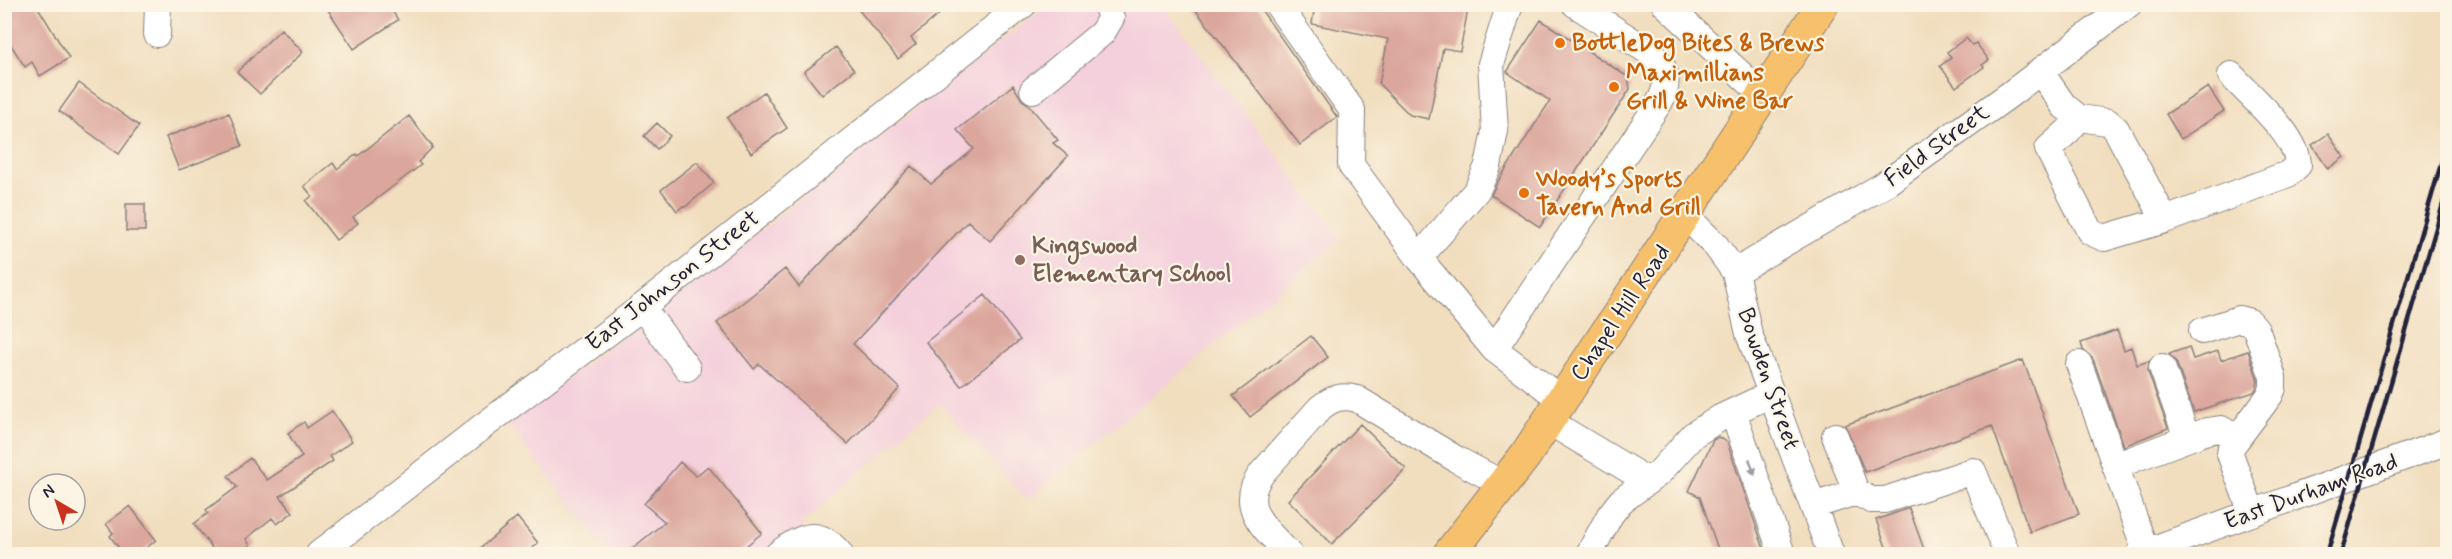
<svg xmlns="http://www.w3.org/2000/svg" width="2452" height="559" viewBox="0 0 2452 559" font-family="Mynerve,sans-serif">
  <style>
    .built { fill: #f4cfdc }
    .building { fill: #dba69b }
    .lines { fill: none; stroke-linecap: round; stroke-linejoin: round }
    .minor-casing { stroke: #8a807d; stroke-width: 28 }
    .major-casing { stroke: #8a807d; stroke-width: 34 }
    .minor { stroke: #fff; stroke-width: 26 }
    .major { stroke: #f7c06c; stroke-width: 32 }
    .rail { stroke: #22223b; stroke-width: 4.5 }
    .oneway { fill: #9c9ca7 }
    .food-dot { fill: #e8710a; stroke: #fcf5e5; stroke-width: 2 }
    .education-dot { fill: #8d6e63; stroke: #fcf5e5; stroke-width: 2 }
    .labels { text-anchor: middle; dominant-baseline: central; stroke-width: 4.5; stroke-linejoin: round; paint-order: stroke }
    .food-label { font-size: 24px; font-weight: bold; fill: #c56008; stroke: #fcf5e5; text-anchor: start }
    .street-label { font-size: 24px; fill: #22223b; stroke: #fcf5e5 }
    .education-label { font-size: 24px; font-weight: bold; fill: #785e54; stroke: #fcf5e5; text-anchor: start }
  </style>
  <rect width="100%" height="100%" fill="#fcf5e5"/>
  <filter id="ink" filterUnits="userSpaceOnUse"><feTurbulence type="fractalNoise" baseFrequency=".0167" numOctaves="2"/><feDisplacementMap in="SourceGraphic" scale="12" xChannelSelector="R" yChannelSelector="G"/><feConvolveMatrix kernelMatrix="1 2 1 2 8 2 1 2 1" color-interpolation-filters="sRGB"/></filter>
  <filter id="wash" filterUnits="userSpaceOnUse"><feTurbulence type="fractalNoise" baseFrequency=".008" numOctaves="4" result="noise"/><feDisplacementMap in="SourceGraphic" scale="24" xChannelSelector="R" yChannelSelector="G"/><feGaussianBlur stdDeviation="1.35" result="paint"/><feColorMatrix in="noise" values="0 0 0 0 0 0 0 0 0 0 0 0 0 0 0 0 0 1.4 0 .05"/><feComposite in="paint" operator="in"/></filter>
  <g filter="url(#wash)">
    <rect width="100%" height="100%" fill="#f1debf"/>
    <!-- built -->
    <path class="built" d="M1047 5H1162L1341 239 1027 500 939 403 801 524 823 554H610L507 423 697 281Z"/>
    <g id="blocks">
      <!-- building -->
      <path class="building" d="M4 4H36L69 58 40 76 32 62 25 67 4 34Z
        M324 4H388L398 20 354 49Z
        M854 4H951L911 38 916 44 898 59Z
        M1191 4H1257L1337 117 1300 145Z
        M1315 4H1469L1460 51 1443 48 1429 119 1410 115 1379 84 1388 39 1312 24Z
        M1541 20 1628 77 1630 89 1540 227 1491 195 1497 183 1550 101 1507 72Z
        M281 29 303 52 260 94 237 72Z
        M1966 38 1972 45 1976 43 1989 60 1982 65 1984 67 1956 87 1940 66 1951 58 1947 52Z
        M836 47 854 70 822 95 804 72Z
        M79 83 139 126 119 154 59 111Z
        M1013 85 1022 100 1028 104 1058 140 1053 143 1068 156 990 241 968 221 853 344 900 388 848 444 759 364 754 369 717 323 785 269 799 287 911 166 931 184 974 149 957 130Z
        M2208 87 2224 111 2181 139 2166 114Z
        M764 92 787 128 751 153 727 118Z
        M229 113 242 146 179 170 166 137Z
        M409 116 433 147 418 162 421 165 353 217 358 223 336 240 306 201 312 196 304 186 333 163 337 169 357 154 358 156Z
        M657 123 670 136 657 149 644 136Z
        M2328 134 2344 157 2328 169 2312 145Z
        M697 162 714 183 685 207 683 206 677 211 661 190Z
        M126 204H145V231H126Z
        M985 295 1020 340 961 386 926 342Z
        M2117 330 2124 350 2131 347 2137 365 2149 361 2148 372 2168 428 2124 446 2093 359 2083 350 2081 343Z
        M1311 336 1328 357 1250 417 1233 396Z
        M2189 347 2193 359 2218 351 2221 360 2248 351 2258 380 2257 387 2254 392 2194 412 2176 362 2169 354Z
        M2023 360 2079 514 2030 532 1992 426 1865 472 1845 425Z
        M332 411 352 441 330 456 333 461 280 496 293 512 277 524 272 518 246 539 250 545 237 555H217L194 524 208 513 206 510 237 487 228 476 250 458 267 480 302 457 288 433 304 422 307 428Z
        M1360 424 1406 469 1332 544 1288 500Z
        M1718 437 1727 442 1766 555H1720L1700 497 1689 491 1713 440Z
        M680 462 696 476 708 466 762 533 735 555H624L665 522 644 504Z
        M130 506 156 540 138 555H124L110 536 113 533 106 524Z
        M1909 508 1926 555H1889L1876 520Z
        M517 517 538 543 524 555H472Z"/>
    </g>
  </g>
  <g filter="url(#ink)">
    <use href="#blocks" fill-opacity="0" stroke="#8a807d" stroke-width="1.5"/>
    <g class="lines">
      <defs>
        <path id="minor" d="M1277 4 1352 110 1351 165 1419 258
          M1665 4 1763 95
          M157 34 158 4
          M2040 71 2064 106 2079 118 2068 131 2048 149 2090 232 2104 238 2165 220 2288 174 2298 165C2298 136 2251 97 2231 75
          M1033 90 1102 33 1111 18 1106 4
          M2079 118 2108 122 2116 129 2165 220
          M1686 216 1716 246 1735 272 1749 334 1831 554
          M1735 272 1882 186 2009 95 2129 4
          M642 307 687 368
          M2202 331 2239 319 2250 322 2256 329 2273 377V388L2270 395 2231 447 2230 454 2252 513
          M1494 349 1419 258 1477 190 1488 166 1495 131 1491 64 1510 4
          M2079 364 2146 552
          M2162 367 2187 438
          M1562 400 1494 349 1659 103C1669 86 1668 70 1654 55L1575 4
          M1733 412 1782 554
          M1548 421 1648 481
          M1835 436 1856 492
          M2115 466 2207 431 2221 429 2236 438
          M1813 506 1856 492 1871 500H1885L1973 471 2007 554
          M319 554 482 427 642 307 1024 4
          M778 554C802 535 819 528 840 554
          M1289 554C1266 529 1236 507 1262 473L1320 408C1332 398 1342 395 1357 399L1456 459 1503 484
          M1589 554 1610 515 1621 501 1659 473 1693 435 1720 418 1771 394
          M2140 554 2448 441"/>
        <path id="major" d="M1449 554 1525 456 1548 421 1823 4"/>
      </defs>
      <!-- minor casing -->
      <use href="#minor" class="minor-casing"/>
      <!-- major casing -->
      <use href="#major" class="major-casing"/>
      <!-- minor -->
      <use href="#minor" class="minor"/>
      <!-- major -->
      <use href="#major" class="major"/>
      <!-- rail -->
      <path class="rail" d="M2327 554 2448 140
        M2341 554 2448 187"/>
    </g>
    <!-- one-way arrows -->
    <defs><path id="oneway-solid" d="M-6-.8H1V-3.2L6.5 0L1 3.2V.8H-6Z" transform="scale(1.5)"/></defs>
    <use class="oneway" href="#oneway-solid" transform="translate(1752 467) rotate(71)"/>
  </g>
  <!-- markers -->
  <g class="food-dot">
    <circle cx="1560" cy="43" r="6"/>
    <circle cx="1614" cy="87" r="6"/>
    <circle cx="1524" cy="193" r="6"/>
  </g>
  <circle class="education-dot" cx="1020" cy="260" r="6"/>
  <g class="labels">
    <!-- food labels -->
    <g class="food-label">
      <text x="1572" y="43">BottleDog Bites &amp; Brews</text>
      <text x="1626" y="73">Maximillians<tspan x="1626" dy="28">Grill &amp; Wine Bar</tspan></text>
      <text x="1536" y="179">Woody’s Sports<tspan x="1536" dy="28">Tavern And Grill</tspan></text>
    </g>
    <!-- street labels -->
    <g class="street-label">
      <text transform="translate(1937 146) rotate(-36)">Field Street</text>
      <text transform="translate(673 281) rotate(-38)">East Johnson Street</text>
      <text transform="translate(1621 313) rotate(-56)">Chapel Hill Road</text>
      <text transform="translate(1768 379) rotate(71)">Bowden Street</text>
      <text transform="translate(2311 492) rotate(-20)">East Durham Road</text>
    </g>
    <!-- education labels -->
    <g class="education-label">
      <text x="1032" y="246">Kingswood<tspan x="1032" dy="28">Elementary School</tspan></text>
    </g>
  </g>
  <!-- margin -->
  <rect width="2452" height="559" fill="none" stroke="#fcf5e5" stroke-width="24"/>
  <!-- north arrow -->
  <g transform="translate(57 502) rotate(321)"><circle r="28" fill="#fcf5e5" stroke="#a5a1a1" stroke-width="1.5"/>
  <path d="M0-4.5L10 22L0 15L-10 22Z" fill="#c8321e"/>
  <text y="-9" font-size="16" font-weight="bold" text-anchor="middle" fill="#22223b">N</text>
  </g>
</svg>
